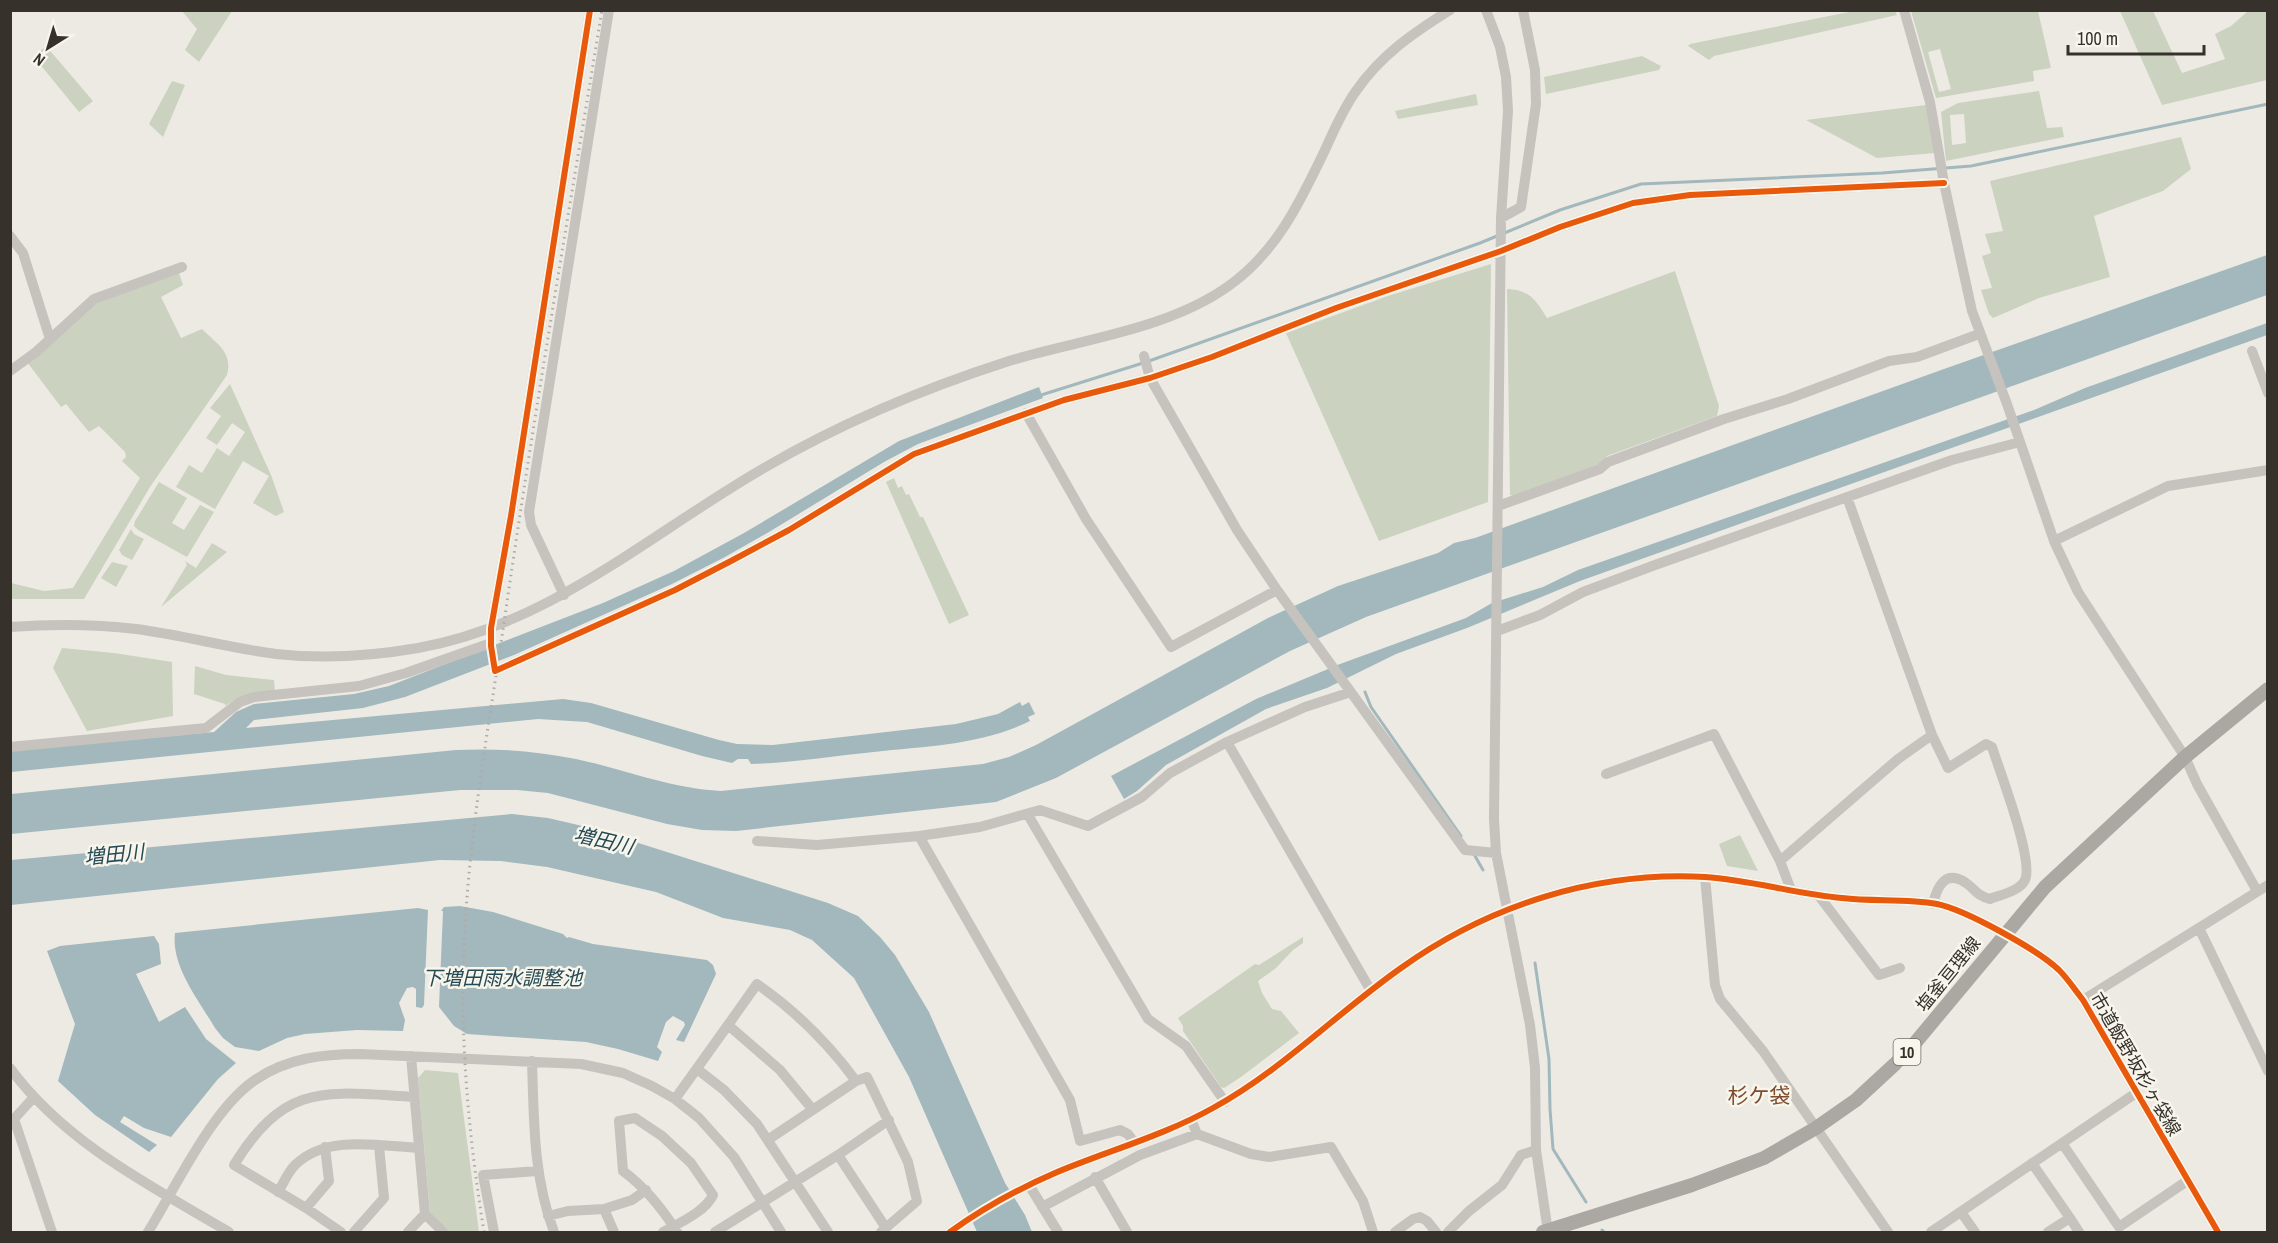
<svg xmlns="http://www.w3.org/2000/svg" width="2278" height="1243" viewBox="0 0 2278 1243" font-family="'Archivo Narrow','Noto Sans JP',sans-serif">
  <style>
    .green { fill: #cbd2c0; fill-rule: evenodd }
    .water { fill: #a2b8bc }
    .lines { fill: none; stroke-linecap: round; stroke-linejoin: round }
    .stream { stroke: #a2b8bc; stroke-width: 3 }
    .minor { stroke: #c6c2bd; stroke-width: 10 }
    .major { stroke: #aba7a2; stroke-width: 14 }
    .rail { stroke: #aeaba7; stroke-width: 3; stroke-dasharray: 1.5 4.5; stroke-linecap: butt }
    .cycleway-casing { stroke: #f8f5ec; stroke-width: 10 }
    .cycleway { stroke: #e8590c; stroke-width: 6 }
    .labels { text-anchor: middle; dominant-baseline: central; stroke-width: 5; stroke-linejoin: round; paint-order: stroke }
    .shield { fill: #f8f5ec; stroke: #716c65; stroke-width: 1.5 }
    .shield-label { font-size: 16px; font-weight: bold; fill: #37312b }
    .street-label { font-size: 18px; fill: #37312b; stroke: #f8f5ec }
    .water-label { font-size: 20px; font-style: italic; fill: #254a54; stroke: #f8f5ec }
    .quarter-label { font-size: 21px; fill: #7d4c2d; stroke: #f8f5ec }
  </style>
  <rect width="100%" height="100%" fill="#edeae4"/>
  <!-- green -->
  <path class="green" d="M1859 10 1895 11 1897 15 1714 56 1709 60 1688 46 1690 44Z
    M182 11H232L199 62 185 50 197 29Z
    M1911 11H2038L2051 68 2033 71 2034 81 1936 98ZM1940 49 1951 89 1939 92 1928 52Z
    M2120 11H2153L2182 73 2225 59 2215 34 2231 26 2248 11H2267V80L2162 105Z
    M46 46 93 101 79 112 34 57Z
    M1642 56 1661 66 1659 70 1546 94 1544 77Z
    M172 81 185 85 163 137 149 124Z
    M2039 91 2047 128 2062 127 2064 137 1946 161 1941 112 1958 103ZM1964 114 1966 143 1952 145 1950 115Z
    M1476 94 1478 105 1398 119 1395 111Z
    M1926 105 1935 153 1877 158 1806 120Z
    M2181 137 2191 169 2163 191 2094 216 2110 277 2039 298 1993 318 1989 314 1981 290 1992 288 1982 256 1991 253 1985 234 2003 231 1990 181Z
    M1491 264 1488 502 1379 541 1286 333 1388 296Z
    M178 270 183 285 161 297 181 338 202 329C217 344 233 352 227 375L150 487 84 599H11V583L44 591 73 588 140 478 122 461 126 457 125 452 99 426 89 432 66 404 61 407 27 362 95 302Z
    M1675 271 1719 406 1717 416 1607 456 1602 463 1514 496 1510 495 1507 289C1530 290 1536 300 1547 318Z
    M230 384 271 475 284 512 276 516 253 503 269 476 243 461 215 509 176 487 189 465 202 473 217 448 229 456 245 432 232 423 217 445 206 438 221 416 210 408Z
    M894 478 898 488 902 486 906 495 909 494 920 517H923L969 615 949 624 886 482Z
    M159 482 187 498 172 523 184 530 200 505 214 512 187 557 138 530 134 526 135 521Z
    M131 529 134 534 144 539 132 560 122 555 119 550Z
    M212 543 227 552 161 607 187 565 185 561 196 568Z
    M112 562 128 566 116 587 101 578Z
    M62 648 114 653 172 662 173 716 87 731 53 668Z
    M195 666 226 675 274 680 275 692 238 698 225 706V704L194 694Z
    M1740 835 1758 871 1727 866 1719 844Z
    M1303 937V943L1293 950 1276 968 1258 981 1262 993 1272 1009 1281 1011 1299 1033 1241 1077 1224 1088 1221 1087 1183 1031V1026L1178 1018 1255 964 1259 965Z
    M425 1070 458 1073 479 1232H449L430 1212 418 1078Z"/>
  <!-- water -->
  <path class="water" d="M2267 255V295L1366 617 1290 651 1056 778 996 802 736 831 702 830 667 824 548 793 517 790H460L11 834V794L456 750C498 748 535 751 576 759 627 770 668 788 721 791L983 764 1009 757 1036 745 1268 618 1338 586 1438 553 1454 543 1475 538 1944 369Z
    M2267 323V335L1580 581 1467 628 1396 654 1327 688 1266 709 1166 765 1137 791 1124 799 1111 776 1256 699 1340 664 1466 618 1492 603 1543 587 1578 570 2034 410 2085 388Z
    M1039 387 1043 398 918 444 884 462 769 532 725 557 672 584 514 655 405 697 363 708 254 720 246 728 563 699 591 703 719 740 737 744 773 745 956 724 998 714 1020 702 1022 706 1029 702 1035 714 1028 717 1030 721C982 745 927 746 874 752 833 756 792 763 751 764L748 759H738L732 763 702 756 587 722 538 719 11 772V751L214 732 236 712 254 704 354 694 389 686 603 603 674 571 744 533 899 441Z
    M512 814 548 818 591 828 828 903 858 916 880 937 895 955 929 1012 1005 1183 1025 1215 1032 1232H977L909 1077 854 978 812 940 790 930 723 918 656 892 547 867 501 861 440 860 11 905V860Z
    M460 906 493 912 563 934 567 938 569 937 593 944 707 960 713 965 716 974 684 1042 676 1040 685 1025 684 1022 673 1016 666 1022 657 1047 662 1052 658 1061 618 1049 586 1042 467 1034 454 1026 439 1007 443 911H441L444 907Z
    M418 908 428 910 424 1005 422 1008 416 1007V989L413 987 407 988 399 1003 405 1020 403 1031 357 1030 305 1034 287 1038 259 1051 235 1047 223 1038 215 1028C198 999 171 966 175 933Z
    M154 936 159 944 161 964 136 974 159 1022 185 1007 206 1039 236 1063 218 1079 171 1137 144 1128 124 1116 120 1122 157 1145 149 1152 95 1115 58 1081 75 1024 47 951 60 946Z"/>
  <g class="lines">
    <!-- stream -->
    <path class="stream" d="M1149 361 1480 243 1560 210 1641 184 1882 173 1971 166 2268 104
      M1038 396 1143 363
      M1365 692 1371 707 1461 836
      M1475 856 1483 870
      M1535 963 1549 1059 1550 1109 1553 1149 1586 1202
      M1602 1230 1604 1232"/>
    <!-- minor -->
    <path class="minor" d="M590 10 511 516 491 628V646L495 671 675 590 731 561 789 530 914 454 1064 400 1150 378 1212 357 1336 308 1501 251 1560 227 1633 203 1690 195 1944 183
      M1486 10 1500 47 1506 77 1508 111 1501 218 1494 819 1496 853 1530 1025 1535 1068 1536 1150 1548 1232
      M1904 10 1930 102 1944 183 1972 311 2007 404 2054 541 2078 592 2185 757 2197 784 2257 891
      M1501 218 1521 207 1536 104 1535 70 1523 10
      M10 236 23 253 50 339
      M2252 351 2268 393
      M1144 356 1150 378 1237 530 1277 590 1465 850 1496 853
      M10 371 36 352 94 299 182 267
      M1026 413 1086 519 1171 647 1277 590
      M1847 497 1932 735 1948 768 1986 744 1992 747C2000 772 2034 860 2025 880 2020 891 2000 895 1990 899 1976 895 1976 890 1966 883 1945 869 1937 887 1933 904
      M1498 506 1600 469 1608 462 1724 419 1788 399 1889 361 1917 357 1979 334
      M2054 541 2168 486 2268 470
      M564 595 531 525 529 512 609 10
      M10 627C52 624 94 624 136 629 183 635 229 648 276 654 322 659 372 656 418 648 550 625 651 533 764 468 841 423 925 388 1009 361 1081 339 1168 330 1230 285 1277 251 1300 202 1325 150 1334 130 1343 109 1356 91 1381 55 1413 33 1450 10
      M1497 631 1540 615 1583 592 1655 565 1952 460 2020 442
      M1227 742 1371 991
      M10 747 206 728 240 702 254 697 359 686 406 673 491 643
      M1606 774 1714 734 1780 861 1791 890
      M1028 815 1148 1019 1186 1046 1225 1102
      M919 836 1070 1100 1080 1141 1120 1130 1128 1134 1134 1142
      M757 841 817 845 919 836 980 827 1040 810 1088 826 1142 797 1170 773 1227 742 1305 707 1351 692
      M1780 861 1898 759 1932 735
      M1705 877 1715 985 1720 999 1763 1051 1888 1232
      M1819 896 1879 975 1900 968
      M2199 928 2268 1071
      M2083 1000 2268 885
      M532 1061C534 1121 533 1176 554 1232
      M10 1068C65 1143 151 1186 229 1232
      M697 1069 724 1090 757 1124 828 1232
      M34 1097 14 1119 52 1232
      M675 1099 728 1025
      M813 1110 780 1070 728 1025 757 984C796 1011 828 1043 856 1081L867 1077 908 1162 917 1201 881 1232
      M1191 1119 1197 1134 1251 1154 1269 1157 1331 1147 1363 1201 1373 1232
      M769 1139 856 1081
      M2062 1143 2119 1227 2187 1181
      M838 1155 889 1120
      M2032 1163 2070 1218
      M1095 1177 1127 1232
      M1029 1185 1058 1232
      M278 1192C283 1184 288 1172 295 1165 327 1134 379 1146 419 1148
      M1042 1207 1140 1155 1197 1134
      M306 1208 329 1181 325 1147
      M604 1209 632 1200 646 1190
      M1961 1212 1975 1232
      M425 1214 443 1232
      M548 1216 568 1211 604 1209 614 1232
      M148 1232C176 1187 212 1109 255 1080 287 1058 323 1054 360 1054L581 1064 623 1073 652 1086 675 1099 699 1118 734 1157 781 1232
      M341 1232 306 1208 234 1165C286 1081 325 1092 414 1097
      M354 1232 384 1198 379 1146
      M408 1232 425 1214 411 1056
      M494 1232 483 1175 537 1171
      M663 1232C679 1223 705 1212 713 1195L691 1163 662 1136 635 1118 619 1121 623 1171C646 1188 662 1208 677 1232
      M715 1232 838 1155 886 1228
      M950 1232C982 1209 1018 1189 1055 1173 1107 1151 1163 1136 1213 1108 1281 1071 1337 1013 1401 968 1489 905 1596 871 1705 877 1751 880 1796 894 1842 898 1874 902 1906 898 1937 904 1966 910 2038 950 2059 970 2068 979 2075 990 2083 1000L2218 1232
      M1395 1232 1413 1219 1420 1217 1427 1221 1436 1232
      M1448 1232 1469 1211 1502 1185 1521 1155 1536 1150
      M1931 1232 2136 1093
      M2048 1232 2070 1218 2079 1232"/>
    <!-- major -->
    <path class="major" d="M1543 1232 1692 1185 1764 1158 1816 1128 1856 1100 1895 1064 1915 1043 2045 887 2185 757 2268 689"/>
    <!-- rail -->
    <path class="rail" d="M484 1232C469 1138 460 1044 464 949 468 837 489 726 505 616 534 414 569 212 602 10"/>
    <defs>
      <path id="cycleway" d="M590 10 511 516 491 628V646L495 671 675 590 731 561 789 530 914 454 1064 400 1150 378 1212 357 1336 308 1501 251 1560 227 1633 203 1690 195 1944 183
        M950 1232C982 1209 1018 1189 1055 1173 1107 1151 1163 1136 1213 1108 1281 1071 1337 1013 1401 968 1489 905 1596 871 1705 877 1751 880 1796 894 1842 898 1874 902 1906 898 1937 904 1966 910 2038 950 2059 970 2068 979 2075 990 2083 1000L2218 1232"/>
    </defs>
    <!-- cycleway casing -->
    <use href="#cycleway" class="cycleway-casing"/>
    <!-- cycleway -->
    <use href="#cycleway" class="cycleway"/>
  </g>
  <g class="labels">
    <!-- shield labels -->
    <rect class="shield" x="1893.5" y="1039" width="27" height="26" rx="4.5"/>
    <g class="shield-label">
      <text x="1907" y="1052">10</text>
    </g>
    <!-- street labels -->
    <g class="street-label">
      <text transform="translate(1948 974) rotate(-51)">塩釜亘理線</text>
      <text transform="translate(2136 1064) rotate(60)">市道飯野坂杉ヶ袋線</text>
    </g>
    <!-- water labels -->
    <g class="water-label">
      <text transform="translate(604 840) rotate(13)">増田川</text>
      <text transform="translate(114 854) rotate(-6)">増田川</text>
      <text x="502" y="977">下増田雨水調整池</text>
    </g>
    <!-- quarter labels -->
    <g class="quarter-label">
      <text x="1759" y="1095">杉ケ袋</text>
    </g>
  </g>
  <!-- border -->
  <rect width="2278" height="1243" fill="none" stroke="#37312b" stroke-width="24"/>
  <!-- north arrow -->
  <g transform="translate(48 48) rotate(217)" stroke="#f8f5ec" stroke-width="4.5" paint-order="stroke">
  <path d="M0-4.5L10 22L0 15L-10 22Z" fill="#37312b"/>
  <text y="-9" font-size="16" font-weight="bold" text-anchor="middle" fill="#37312b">N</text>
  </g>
  <!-- scale -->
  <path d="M2068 45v9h136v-9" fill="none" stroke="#37312b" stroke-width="3"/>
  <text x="2077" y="45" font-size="18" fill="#37312b" stroke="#f8f5ec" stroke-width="4.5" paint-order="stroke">100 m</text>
</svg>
